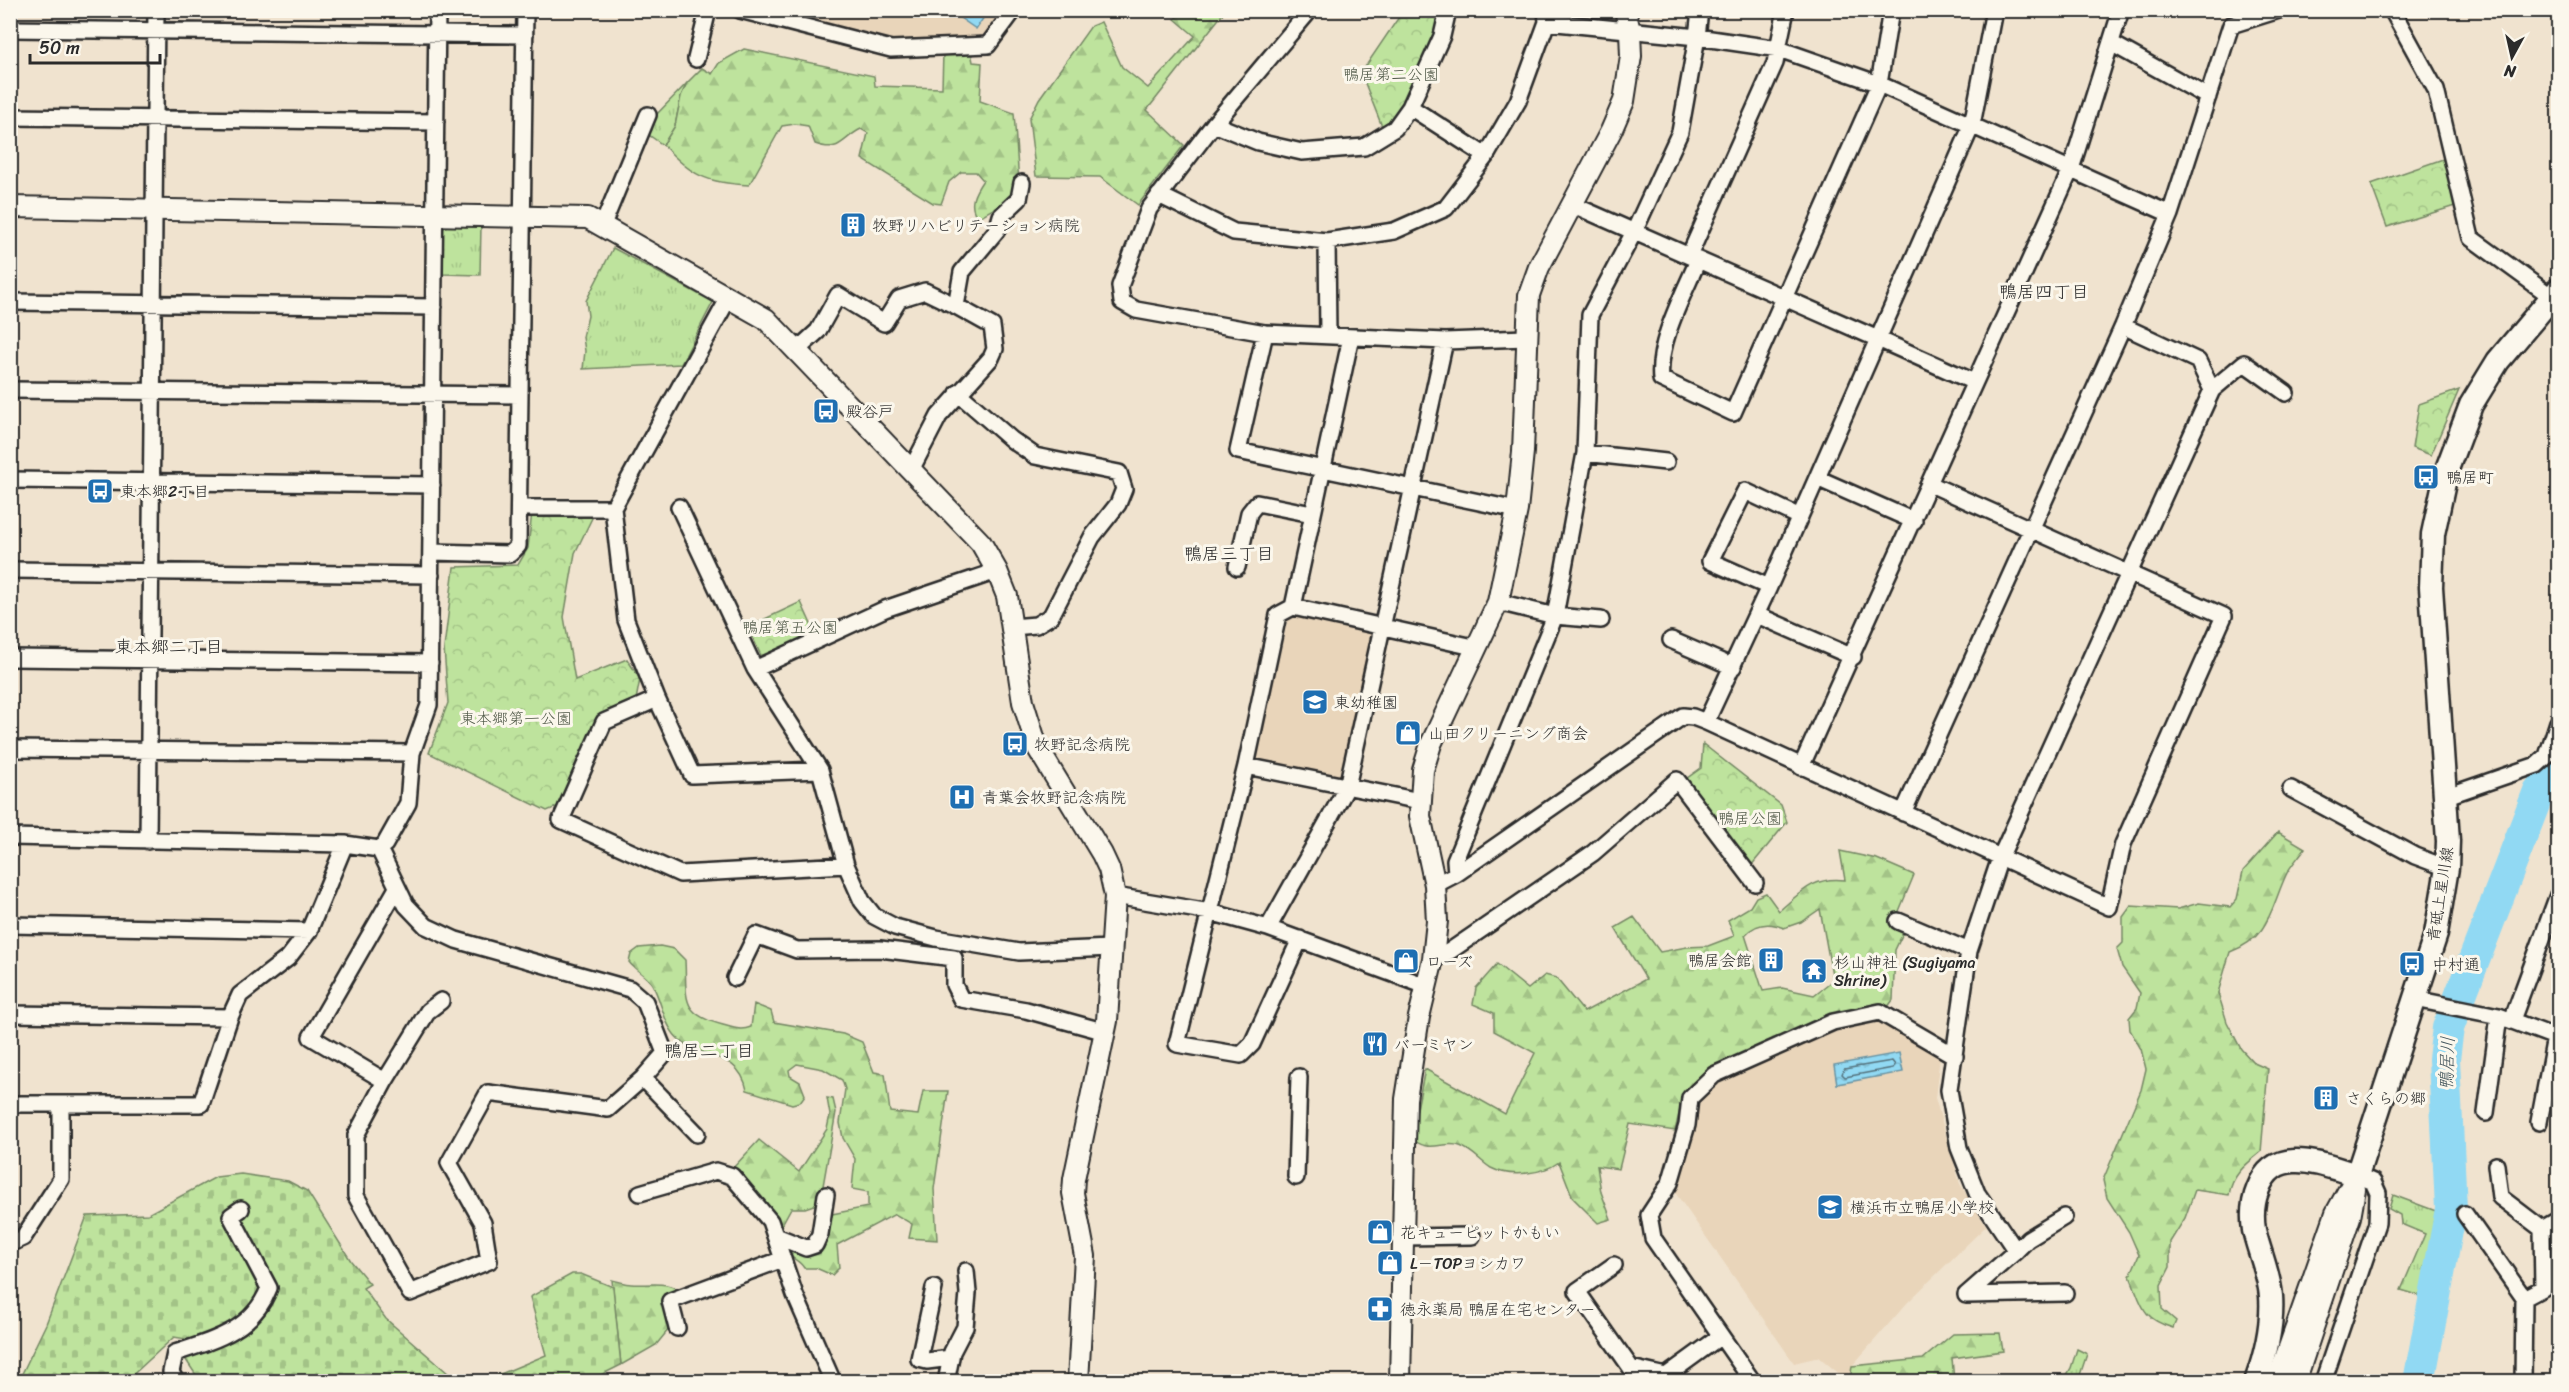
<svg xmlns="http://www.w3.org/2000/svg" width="2569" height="1392" viewBox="0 0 2569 1392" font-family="Sriracha,'Klee One',sans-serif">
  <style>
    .built { fill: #e9d5ba }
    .grass { fill: url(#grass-tufts); stroke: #748764; stroke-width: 1.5 }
    .forest { fill: url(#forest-firs); stroke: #748764; stroke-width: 1.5; fill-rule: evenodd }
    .cemetery { fill: url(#cemetery-stones); stroke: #748764; stroke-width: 1.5 }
    .park { fill: url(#park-crowns); stroke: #748764; stroke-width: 1.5 }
    .water { fill: url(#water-ripples); stroke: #6893a3; stroke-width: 1.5 }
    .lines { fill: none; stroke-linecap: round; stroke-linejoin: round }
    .shore { stroke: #54717b; stroke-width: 1.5 }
    .river { stroke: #91d9f3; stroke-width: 32 }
    .minor-casing { stroke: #2b2b2b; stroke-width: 20 }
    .tertiary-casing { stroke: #2b2b2b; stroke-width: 24 }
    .secondary-casing { stroke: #2b2b2b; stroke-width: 27 }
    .minor { stroke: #fbf7ec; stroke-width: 15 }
    .tertiary { stroke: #fbf7ec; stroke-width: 20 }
    .secondary { stroke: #fbf7ec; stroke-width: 22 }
    .labels { text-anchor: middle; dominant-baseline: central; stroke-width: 6; stroke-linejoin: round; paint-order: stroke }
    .park-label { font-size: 16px; fill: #505948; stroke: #fbf7ec }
    .poi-label { font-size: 16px; fill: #2b2b2b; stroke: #fbf7ec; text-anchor: start }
    .street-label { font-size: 16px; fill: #2b2b2b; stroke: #fbf7ec }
    .neighbourhood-label { font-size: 18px; fill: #2b2b2b; stroke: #fbf7ec }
    .water-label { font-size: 18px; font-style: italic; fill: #44565d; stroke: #fbf7ec }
  </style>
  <defs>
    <pattern id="grass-tufts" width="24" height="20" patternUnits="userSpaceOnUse" patternTransform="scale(1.5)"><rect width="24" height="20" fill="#bee39d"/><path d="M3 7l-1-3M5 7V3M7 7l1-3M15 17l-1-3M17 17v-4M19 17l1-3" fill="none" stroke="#a3c387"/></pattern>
    <pattern id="forest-firs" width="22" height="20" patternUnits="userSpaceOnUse" patternTransform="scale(1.5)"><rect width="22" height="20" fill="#bee39d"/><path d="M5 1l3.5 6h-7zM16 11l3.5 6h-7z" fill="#a3c387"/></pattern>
    <pattern id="cemetery-stones" width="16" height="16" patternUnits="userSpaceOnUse" patternTransform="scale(1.5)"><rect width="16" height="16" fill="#bee39d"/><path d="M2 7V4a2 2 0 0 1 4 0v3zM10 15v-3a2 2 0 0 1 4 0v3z" fill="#a3c387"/></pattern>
    <pattern id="park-crowns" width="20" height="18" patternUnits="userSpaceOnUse" patternTransform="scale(1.5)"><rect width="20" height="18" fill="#bee39d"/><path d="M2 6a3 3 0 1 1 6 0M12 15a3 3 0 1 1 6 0" fill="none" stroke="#a3c387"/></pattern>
    <pattern id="water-ripples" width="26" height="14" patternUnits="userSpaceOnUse" patternTransform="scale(1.5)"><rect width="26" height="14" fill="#91d9f3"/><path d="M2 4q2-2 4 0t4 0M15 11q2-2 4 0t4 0" fill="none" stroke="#7dbad0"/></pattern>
  </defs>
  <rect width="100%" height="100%" fill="#f0e3cf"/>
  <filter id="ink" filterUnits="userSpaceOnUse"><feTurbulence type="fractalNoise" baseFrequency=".0167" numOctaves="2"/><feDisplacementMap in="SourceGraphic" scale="12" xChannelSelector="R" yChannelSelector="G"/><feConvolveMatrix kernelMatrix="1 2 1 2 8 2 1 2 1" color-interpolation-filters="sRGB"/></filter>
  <g filter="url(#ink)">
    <!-- built -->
    <path class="built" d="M765 11H1002L980 40 891 42Z
      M1293 614 1361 629 1376 635 1344 782 1254 761 1288 619Z
      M1877 1018 1940 1056 1935 1098 1960 1184 1986 1226 1908 1302 1852 1366 1850 1381H1848L1819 1357 1794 1363 1672 1188 1694 1097 1718 1080 1829 1034Z"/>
    <!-- grass -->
    <path class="grass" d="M687 83 681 96 675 126 663 145 646 133 656 115Z
      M450 224 481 225 480 275 442 274 441 230Z
      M613 248 713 302 681 364 583 369 585 351 583 337 588 316 586 301Z
      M2393 1195 2444 1214 2428 1298 2401 1290 2425 1234 2401 1224 2400 1215 2389 1209Z
      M2077 1349 2087 1354 2078 1381 2064 1380 2071 1368Z"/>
    <!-- forest -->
    <path class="forest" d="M1182 11H1225L1147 110 1184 145 1138 205 1100 177 1036 176 1029 119 1039 99 1091 26 1101 22 1122 67 1148 88 1195 36 1175 19Z
      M744 49 874 76 875 86 942 88 943 53 971 52 973 62 982 63 980 101 1014 113 1019 183C1012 203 994 207 978 218 967 205 975 192 983 180L976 172H961L949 182 941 204 933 203 862 159 868 133 861 129C841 139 841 153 815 144L808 126 795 124 782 126 749 185C706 183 692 176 663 145L675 126 681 96 687 83 702 68 712 74 719 63Z
      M2278 832 2305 848C2299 857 2290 866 2286 875 2270 910 2270 937 2230 952L2218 993 2227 1022 2241 1049 2254 1063 2268 1069 2261 1152C2245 1165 2232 1175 2229 1195L2195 1190 2185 1218 2170 1242V1267L2161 1285 2162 1309 2176 1321 2173 1328C2141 1319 2142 1304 2130 1276L2139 1255 2129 1232 2107 1198 2103 1180 2141 1090 2146 1069 2141 1049 2130 1030 2129 1018 2137 1008 2140 993 2122 967 2117 949 2123 943V917L2131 906 2178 909 2199 903 2230 907 2237 899 2243 871Z
      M1840 851 1877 859 1914 875 1892 928 1903 933 1895 950 1893 1000 1887 1008 1712 1072 1683 1096 1675 1131 1630 1124 1619 1169 1597 1166 1601 1192 1611 1219 1598 1223 1573 1198 1559 1162C1543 1174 1510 1178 1491 1168 1481 1162 1472 1150 1460 1146 1445 1140 1432 1153 1415 1141V1119L1425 1069 1505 1114 1535 1053 1494 1031V1013L1473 1004 1476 988 1497 964 1528 989 1545 975 1556 978 1584 1012 1646 979 1615 928 1634 917 1660 952 1687 947 1708 946 1734 936 1728 920 1750 907 1756 897 1766 893 1779 911C1801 892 1814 876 1845 880ZM1820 909 1833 980 1814 995 1782 988 1763 991 1745 935C1756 923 1770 922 1784 928L1801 922Z
      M660 946 674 949 685 960C687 999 680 1014 723 1025 734 1028 740 1031 751 1027L754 1004 771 1011 774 1022 843 1034 862 1042 874 1072 885 1074 890 1112 918 1115 923 1091H948L934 1189 937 1240 909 1238 912 1224 895 1214 837 1245 839 1268 832 1275 816 1268H804C798 1258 789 1260 783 1246L802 1254 827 1215 868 1207V1192L852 1189 855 1159 843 1138 840 1123 845 1089 842 1080 823 1069 797 1064 789 1070 790 1076 800 1082 805 1095 800 1102 792 1104 747 1090C739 1052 706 1060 681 1041 663 1027 663 1003 652 984 647 976 635 970 629 962L631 954 639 948Z
      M827 1098 833 1099 836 1112 820 1203 805 1208H791L780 1228 732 1169 759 1140 799 1172 827 1129 830 1115Z
      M612 1280C618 1281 625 1284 631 1284 646 1286 671 1279 680 1293L664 1305 669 1329 656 1345 621 1365Z
      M2000 1333 2003 1351 1952 1358 1954 1381H1850L1852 1366 1923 1359 1953 1334Z"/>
    <!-- cemetery -->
    <path class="cemetery" d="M241 1174 288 1181 307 1191 351 1261 370 1284 363 1288 386 1319 457 1381H200L182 1354 192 1340 174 1337 126 1381 18 1382 46 1324 87 1216 148 1214 216 1177Z
      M572 1274H581L613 1287 621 1365 589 1381H484L546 1355 530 1297Z"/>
    <!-- park -->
    <path class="park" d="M1403 11H1444C1434 44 1411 110 1383 129L1361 73Z
      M2443 159 2455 206 2387 227 2371 184Z
      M2459 390 2431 455 2412 448 2419 404Z
      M532 512 593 516 575 553 564 617 575 680 627 659 640 679 636 700 600 718 561 805 547 811 429 753 448 703 444 648 454 567 518 565 528 548Z
      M801 602 816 635 762 658 748 627Z
      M1703 744 1781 805 1787 822 1750 867 1683 781 1701 768Z"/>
    <!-- water -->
    <path class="water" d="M950 11V10L988 11 976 29Z
      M1899 1053 1903 1072 1837 1084 1834 1065Z"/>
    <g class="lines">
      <!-- shore -->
      <path class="shore" d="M1892 1061 1895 1065 1893 1068 1845 1077 1842 1074 1844 1069Z"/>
      <!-- river -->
      <path class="river" d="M2419 1382 2451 1209 2444 1059 2448 1028 2539 791 2556 771 2558 764"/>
      <defs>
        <path id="minor" d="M437 10 429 705 412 753 408 803 385 844 379 849 406 905 426 926 456 940 630 989 645 1002 665 1053 643 1078 608 1109 488 1093 449 1163 483 1223 489 1261 410 1293 356 1196V1135L385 1081 428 1011 441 1001
          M740 10 891 49 988 45 1014 10
          M1310 10 1214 124 1149 209 1120 286 1122 302 1136 310 1265 333 1445 341 1526 338
          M2392 10 2436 90 2471 238 2552 297
          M1547 22 1697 37 1779 49 1879 84 2170 214
          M10 29 525 35
          M2111 43 2208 97
          M696 59 708 10
          M1410 107 1486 156
          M10 117 436 122
          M1214 124 1258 142 1302 152 1364 147 1395 128 1410 107 1442 36 1448 10
          M1159 195 1234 232 1327 241 1394 231 1446 208 1486 156 1518 101 1547 22 1546 10
          M1571 204 1878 339 1769 587 1706 722
          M602 227 648 115
          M1327 241 1328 335
          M1689 256 1775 63 1786 10
          M1698 260C1684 294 1657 342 1661 379L1733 413 1879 84 1891 10
          M728 299 613 508 626 620 657 699 692 775 820 770
          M10 302 434 307
          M1265 333 1238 451 1517 510
          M796 351 818 331 838 295 884 323 899 299 925 291 956 306
          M1974 382 1878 339 1972 125 1994 10
          M10 390 520 395
          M2212 390 2244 363 2286 393
          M958 393 1012 440 1035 456 1119 473 1124 489 1118 504 1092 537 1051 616 1036 625 1012 627
          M1585 453 1666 462
          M911 470 939 416 991 358 995 349 992 326 956 306 962 272 997 230 1001 216 1019 199 1022 183
          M1817 478 1914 521
          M10 480 432 485
          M679 507 755 669 820 770 846 865 862 901 874 916 895 927 936 938 1019 952 1111 948
          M519 508H613
          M431 552 510 554 518 546 525 10
          M1237 567 1249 513 1257 503 1312 514
          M10 570 431 575
          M1769 587 1710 561 1745 491 1800 517
          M1498 602 1555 616 1601 620
          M1293 607 1478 648
          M1757 615 1853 657
          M1671 640 1733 667
          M10 658 430 663
          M755 669 885 609 997 571
          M657 699 604 722 561 820 680 874 846 865
          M10 749 412 753
          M1246 766 1420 801
          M1801 767 2071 169 2121 10
          M2291 789 2415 856 2447 868
          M2447 796 2537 765 2547 756 2558 722
          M1903 813 2123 326 2170 214 2231 25 2279 10
          M10 837 345 844 379 849
          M148 841 156 10
          M1456 874 1455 860 1555 616 1585 453 1590 315 1634 232 1680 132 1697 37 1700 10
          M1435 885 1456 874 1683 716 1693 717 1706 722 2109 907 2123 844 2224 616 1930 484
          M1115 896 1210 912 1268 928 1426 986
          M1898 921 1969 951
          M10 925 309 931
          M1268 928 1347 787 1445 341
          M1300 939 1252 1044 1241 1055 1177 1044 1246 766 1278 615 1293 607 1351 337
          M1433 959 1450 951 1593 853 1677 780 1755 883
          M735 978 756 935 797 950 880 949 954 958V985L961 999 1026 1010 1106 1032
          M2415 999 2499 1016 2555 1037 2539 1122
          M10 1014 230 1017
          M2512 1020 2558 895
          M643 1078 697 1134
          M385 1081 311 1037 397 888
          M10 1104H201L230 1017 240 995 288 958 309 931 345 844
          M2486 1113 2499 1016
          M2496 1165 2500 1197 2542 1229 2558 1220
          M1296 1177 1299 1077
          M640 1193 716 1171 732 1176 770 1221 795 1295 833 1382
          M2465 1214 2524 1298
          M776 1236 806 1248 815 1245 820 1234 826 1195
          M1403 1237 1472 1236
          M12 1243 23 1238 61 1179V1105
          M2016 1251 2028 1239 2064 1217
          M1614 1265 1577 1291 1631 1368 1666 1376 1721 1336
          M934 1288 919 1359 927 1361 951 1358
          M2065 1293 1966 1295 2016 1251 1977 1193 1959 1148 1949 1090 1969 951 2000 858 2212 390 2198 361 2123 326
          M677 1328 670 1301 783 1259
          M176 1382 171 1372 175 1353C215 1340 253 1330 269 1288L231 1216 241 1209
          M946 1382 952 1352 965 1327 968 1293 966 1271
          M1753 1382 1653 1238 1649 1215 1670 1183 1687 1125 1690 1098 1714 1075 1833 1022 1880 1012 1955 1056
          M2323 1382 2377 1223 2378 1193 2373 1182 2357 1175
          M2523 1382 2524 1298 2543 1288 2542 1229"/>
        <path id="tertiary" d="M10 207 588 218 766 319 981 543 997 571 1007 596 1023 702 1037 747 1102 854 1109 869 1115 896 1107 1021 1074 1179 1073 1193 1085 1256 1078 1382
          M1400 1382 1406 1099 1419 1017 1433 959 1437 921 1435 885 1420 816 1423 770 1431 744 1498 602 1517 510 1523 452 1529 295 1539 267 1611 131 1624 101 1631 56 1630 31 1625 10
          M2277 1382 2336 1213 2357 1175
          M2295 1382 2350 1217 2355 1189"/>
        <path id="secondary" d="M2256 1382C2266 1354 2273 1325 2271 1296 2269 1273 2259 1252 2254 1230 2252 1217 2253 1201 2258 1189 2275 1143 2322 1165 2357 1175L2436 934 2447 868 2448 841 2431 587 2433 534 2447 469 2471 405 2498 361 2558 290"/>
      </defs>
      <!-- minor casing -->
      <use href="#minor" class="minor-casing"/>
      <!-- tertiary casing -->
      <use href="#tertiary" class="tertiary-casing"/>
      <!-- secondary casing -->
      <use href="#secondary" class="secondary-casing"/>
      <!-- minor -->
      <use href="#minor" class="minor"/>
      <!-- tertiary -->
      <use href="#tertiary" class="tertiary"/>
      <!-- secondary -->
      <use href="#secondary" class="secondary"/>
    </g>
  </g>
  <!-- icons -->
  <defs>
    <symbol id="building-square" viewBox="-11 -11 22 22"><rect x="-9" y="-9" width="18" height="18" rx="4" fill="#1f6fb2" stroke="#fbf7ec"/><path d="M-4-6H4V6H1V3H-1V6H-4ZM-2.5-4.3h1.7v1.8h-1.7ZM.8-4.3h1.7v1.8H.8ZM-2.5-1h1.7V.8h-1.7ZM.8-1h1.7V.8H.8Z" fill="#fff"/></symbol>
    <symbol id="bus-square" viewBox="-11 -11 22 22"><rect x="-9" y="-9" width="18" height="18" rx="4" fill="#1f6fb2" stroke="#fbf7ec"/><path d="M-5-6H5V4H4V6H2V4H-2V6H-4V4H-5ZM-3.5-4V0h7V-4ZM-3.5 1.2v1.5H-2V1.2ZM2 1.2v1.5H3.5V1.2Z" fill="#fff"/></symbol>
    <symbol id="school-square" viewBox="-11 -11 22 22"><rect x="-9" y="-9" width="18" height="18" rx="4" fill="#1f6fb2" stroke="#fbf7ec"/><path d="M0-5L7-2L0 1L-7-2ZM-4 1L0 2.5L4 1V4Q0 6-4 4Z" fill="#fff"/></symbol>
    <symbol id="shop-square" viewBox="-11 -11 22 22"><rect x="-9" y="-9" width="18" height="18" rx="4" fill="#1f6fb2" stroke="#fbf7ec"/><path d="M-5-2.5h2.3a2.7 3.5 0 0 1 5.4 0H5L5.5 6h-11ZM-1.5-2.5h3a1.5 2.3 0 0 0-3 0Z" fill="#fff"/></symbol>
    <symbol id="hospital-square" viewBox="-11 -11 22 22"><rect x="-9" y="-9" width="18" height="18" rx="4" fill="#1f6fb2" stroke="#fbf7ec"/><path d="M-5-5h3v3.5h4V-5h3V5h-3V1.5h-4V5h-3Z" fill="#fff"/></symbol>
    <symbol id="temple-square" viewBox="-11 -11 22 22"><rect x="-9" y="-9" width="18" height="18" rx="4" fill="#1f6fb2" stroke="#fbf7ec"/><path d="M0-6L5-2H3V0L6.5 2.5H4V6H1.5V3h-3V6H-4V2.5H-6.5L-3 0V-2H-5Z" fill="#fff"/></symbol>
    <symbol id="restaurant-square" viewBox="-11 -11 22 22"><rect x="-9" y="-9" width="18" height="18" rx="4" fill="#1f6fb2" stroke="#fbf7ec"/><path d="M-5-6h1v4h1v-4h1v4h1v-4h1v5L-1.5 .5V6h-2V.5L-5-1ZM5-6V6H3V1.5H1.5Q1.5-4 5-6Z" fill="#fff"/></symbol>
    <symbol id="pharmacy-square" viewBox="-11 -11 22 22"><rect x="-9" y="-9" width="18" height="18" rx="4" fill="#1f6fb2" stroke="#fbf7ec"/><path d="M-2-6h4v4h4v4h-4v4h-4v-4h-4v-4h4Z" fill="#fff"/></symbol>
  </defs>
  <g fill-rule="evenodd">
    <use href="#building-square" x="838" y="210" width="30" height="30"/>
    <use href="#bus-square" x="811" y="396" width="30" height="30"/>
    <use href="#bus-square" x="2411" y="462" width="30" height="30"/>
    <use href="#bus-square" x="85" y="476" width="30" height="30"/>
    <use href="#school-square" x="1300" y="687" width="30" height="30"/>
    <use href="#shop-square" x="1393" y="718" width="30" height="30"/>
    <use href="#bus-square" x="1000" y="729" width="30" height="30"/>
    <use href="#hospital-square" x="947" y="782" width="30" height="30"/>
    <use href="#building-square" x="1756" y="945" width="30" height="30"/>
    <use href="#shop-square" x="1391" y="946" width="30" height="30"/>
    <use href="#bus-square" x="2397" y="949" width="30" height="30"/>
    <use href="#temple-square" x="1799" y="956" width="30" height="30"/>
    <use href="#restaurant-square" x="1360" y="1029" width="30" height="30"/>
    <use href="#building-square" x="2311" y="1083" width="30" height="30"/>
    <use href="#school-square" x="1815" y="1192" width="30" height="30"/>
    <use href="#shop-square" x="1365" y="1217" width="30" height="30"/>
    <use href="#shop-square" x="1375" y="1248" width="30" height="30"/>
    <use href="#pharmacy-square" x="1365" y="1294" width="30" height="30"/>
  </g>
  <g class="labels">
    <!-- park labels -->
    <g class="park-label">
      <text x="1391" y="74">鴨居第二公園</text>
      <text x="790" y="627">鴨居第五公園</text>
      <text x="516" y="718">東本郷第一公園</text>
      <text x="1750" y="818">鴨居公園</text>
    </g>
    <!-- poi labels -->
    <g class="poi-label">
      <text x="872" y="225">牧野リハビリテーション病院</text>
      <text x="846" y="411">殿谷戸</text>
      <text x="2446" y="477">鴨居町</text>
      <text x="120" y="491">東本郷2丁目</text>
      <text x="1334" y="702">東幼稚園</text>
      <text x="1428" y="733">山田クリーニング商会</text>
      <text x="1034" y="744">牧野記念病院</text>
      <text x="982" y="797">青葉会牧野記念病院</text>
      <text x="1752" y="960" text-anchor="end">鴨居会館</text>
      <text x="1426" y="961">ローズ</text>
      <text x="1834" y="962">杉山神社 (Sugiyama<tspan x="1834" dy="18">Shrine)</tspan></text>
      <text x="2432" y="964">中村通</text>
      <text x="1394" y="1044">バーミヤン</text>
      <text x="2346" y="1098">さくらの郷</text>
      <text x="1850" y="1207">横浜市立鴨居小学校</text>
      <text x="1400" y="1232">花キューピットかもい</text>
      <text x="1410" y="1263">L－TOPヨシカワ</text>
      <text x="1400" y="1309">徳永薬局 鴨居在宅センター</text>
    </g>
    <!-- street labels -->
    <g class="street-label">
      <text transform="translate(2440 894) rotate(-81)">青砥上星川線</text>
    </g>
    <!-- neighbourhood labels -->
    <g class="neighbourhood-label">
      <text x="2044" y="292">鴨居四丁目</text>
      <text x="1229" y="554">鴨居三丁目</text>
      <text x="169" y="647">東本郷二丁目</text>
      <text x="709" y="1051">鴨居二丁目</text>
    </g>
    <!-- water labels -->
    <g class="water-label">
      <text transform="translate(2447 1063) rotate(-88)">鴨居川</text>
    </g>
  </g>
  <!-- margin -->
  <rect width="2569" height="1392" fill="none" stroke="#fbf7ec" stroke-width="36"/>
  <rect x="18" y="18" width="2533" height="1356" fill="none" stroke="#2b2b2b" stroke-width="2" filter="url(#ink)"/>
  <!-- north arrow -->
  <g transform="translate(2512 57) rotate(188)" stroke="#fbf7ec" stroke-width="4.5" paint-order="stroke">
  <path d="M0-4.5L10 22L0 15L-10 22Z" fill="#2b2b2b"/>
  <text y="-9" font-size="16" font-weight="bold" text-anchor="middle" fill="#2b2b2b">N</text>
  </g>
  <!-- scale -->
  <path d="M30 54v9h130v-9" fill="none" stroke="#2b2b2b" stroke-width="3"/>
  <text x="39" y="54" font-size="18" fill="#2b2b2b" stroke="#fbf7ec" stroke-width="4.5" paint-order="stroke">50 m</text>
</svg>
